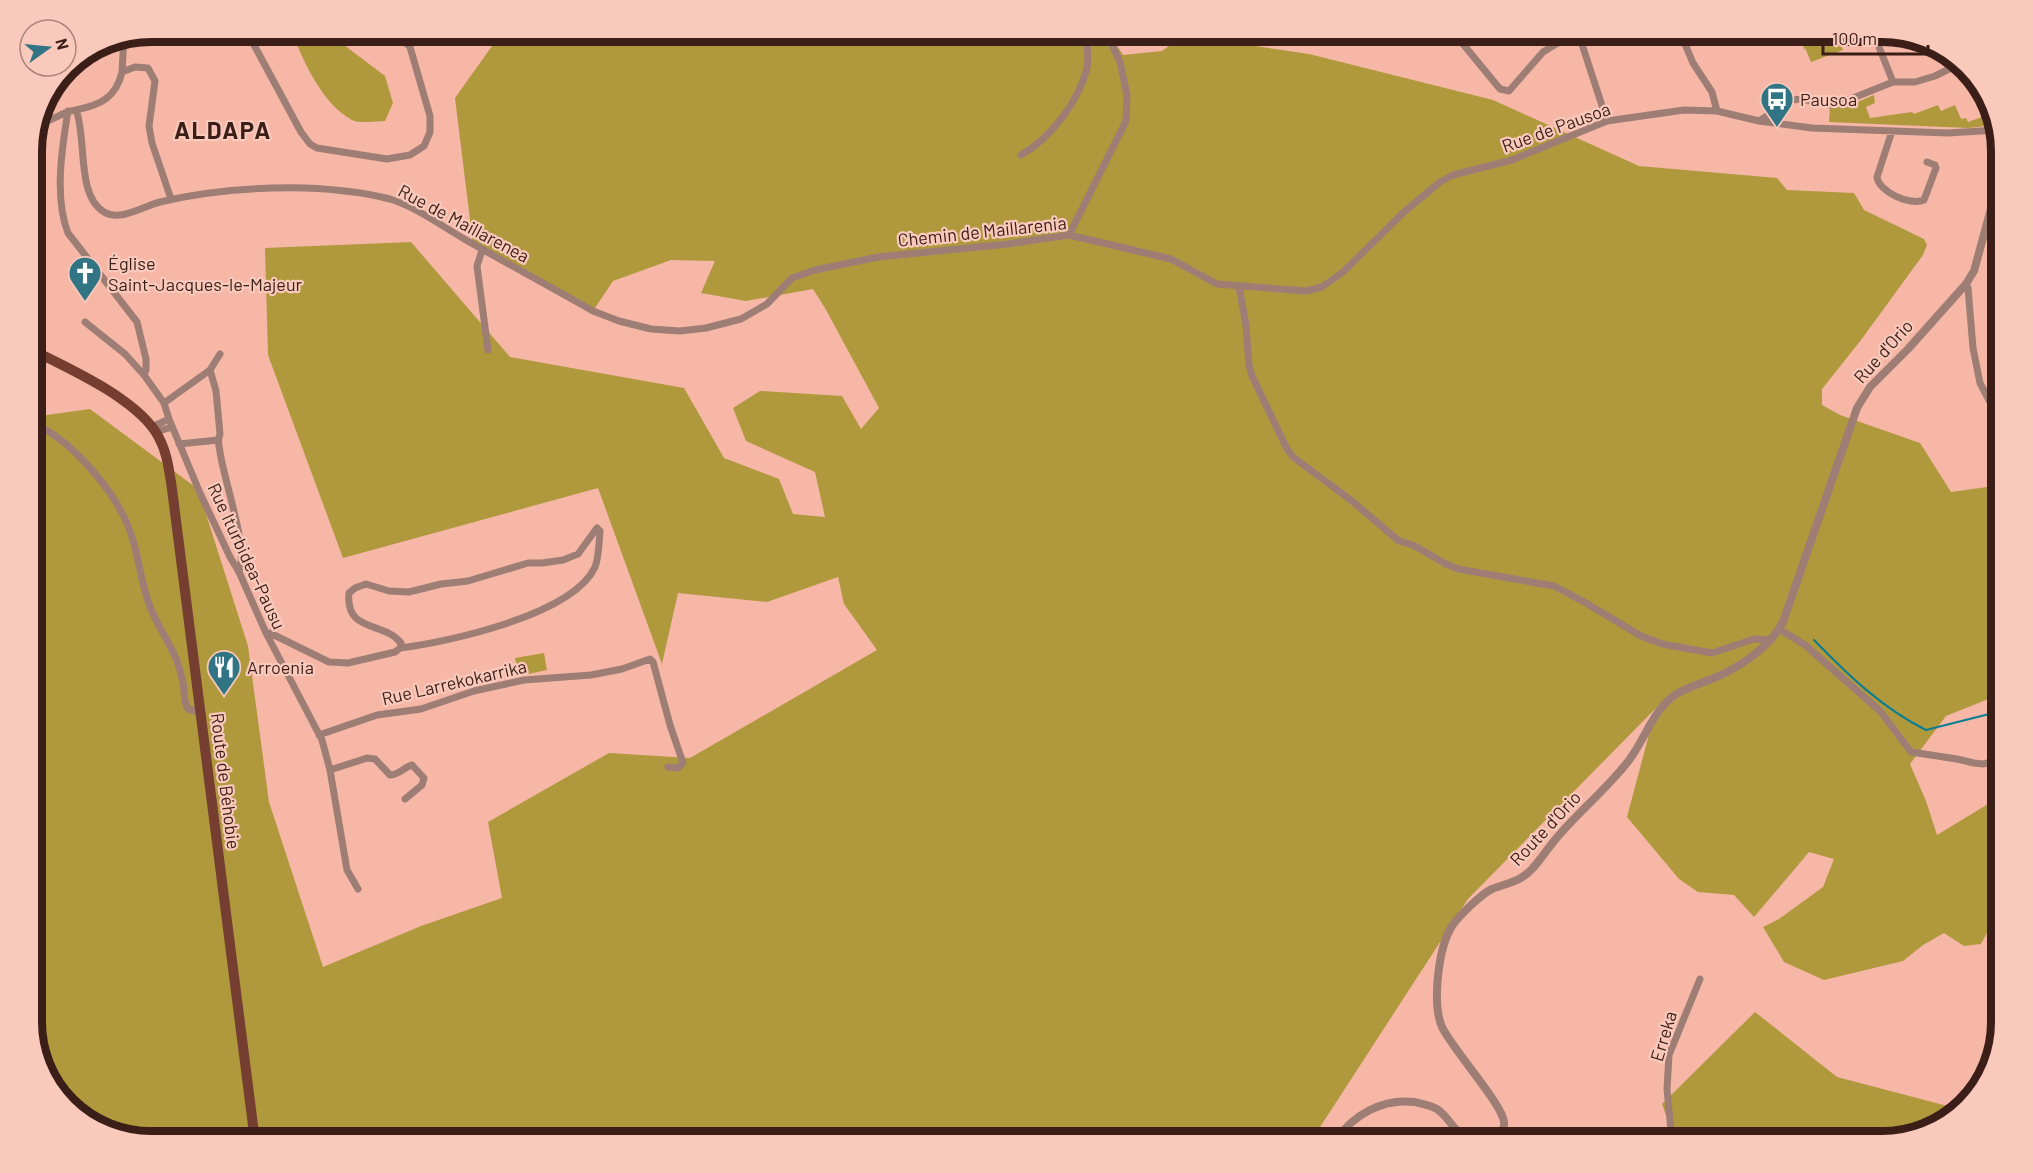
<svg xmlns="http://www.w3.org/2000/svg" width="2033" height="1173" viewBox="0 0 2033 1173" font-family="Barlow,sans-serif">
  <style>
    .green { fill: #b0993d }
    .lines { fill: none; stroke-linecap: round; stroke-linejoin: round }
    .stream { stroke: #0a7d92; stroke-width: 2 }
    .minor { stroke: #9e7d75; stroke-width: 7 }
    .tertiary { stroke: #9e7d75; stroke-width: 8 }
    .primary { stroke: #763e30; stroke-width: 10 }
    .labels { text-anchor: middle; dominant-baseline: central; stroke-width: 4.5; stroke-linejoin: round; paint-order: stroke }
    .poi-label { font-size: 18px; fill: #3b1e17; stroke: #f9c9bc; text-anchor: start }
    .street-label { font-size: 18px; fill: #3b1e17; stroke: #f9c9bc }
    .district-label { font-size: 24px; font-weight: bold; letter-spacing: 1.5px; fill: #3b1e17; stroke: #f9c9bc }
    .rim { fill: none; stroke: #3b1e17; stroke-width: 8 }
  </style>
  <rect width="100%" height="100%" fill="#f6b7a7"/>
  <!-- green -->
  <path class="green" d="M292 32H332L348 48 385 76 393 103 385 121C376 121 360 124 352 120 323 105 303 61 292 32Z
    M476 32H1108L1123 55 1162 51 1186 33 1215 40 1309 54 1493 100 1639 166 1777 178 1787 190 1854 193 1864 210 1924 239 1927 245 1923 255 1861 340 1822 389V405L1840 415 1920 443 1951 492 2001 485V694L1946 716 1910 764 1926 801 1937 835 2001 796V906L1981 944 1964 946 1944 933 1923 945 1903 961 1824 980 1784 962 1763 927 1779 919 1823 887 1834 859 1809 852 1754 917 1734 895 1698 892 1679 879 1627 817 1656 708 1468 899 1311 1141H151L92 1126 51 1088 32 1030V862L35 857 32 844V426L39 416 90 409 198 489 248 646 269 802 323 967 421 926 502 898 488 822 609 753 690 758 877 650 844 604 838 577 767 602 678 593 662 664 598 488 343 558 268 355 265 248 411 242 510 357 684 388 724 458 779 479 793 514 825 517 815 472 746 441 733 408 760 391 842 396 861 429 879 408 825 308 813 289 746 301 701 293 715 261 671 260 613 281 593 311 473 244 455 98 497 39Z
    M1808 32C1831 31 1834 27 1843 50L1811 62 1805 48 1803 49Z
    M1874 95 1875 103 1866 107 1870 118 1912 112 1914 114 1938 105 1941 111 1955 105 1961 119 1966 118 1968 122 1982 117 1980 110 1989 106 1995 125 1968 128 1829 122 1830 108 1848 106Z
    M544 653 547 670 519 676 515 658Z
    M1755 1012 1837 1077 1959 1109 1942 1125 1882 1141H1675L1662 1104Z"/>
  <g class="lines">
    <!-- stream -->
    <path class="stream" d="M1814 640C1848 675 1882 708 1926 730L2001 711"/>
    <!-- minor -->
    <path class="minor" d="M247 32 301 132 310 144 317 148 387 159 410 155 424 146 430 132V116L410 47 404 41 385 32
      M1465 32 1461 36 1463 44 1500 89 1509 91 1543 52 1576 32
      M1578 32 1607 121
      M1582 32 1598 35 1621 32
      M1680 32 1693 63 1712 92 1717 111
      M1872 32 1875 38 1880 40 1885 38 1888 33
      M1295 40 1300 32
      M1880 40 1879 47 1893 82
      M122 72 124 37
      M76 110C100 105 116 98 122 72L135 67 148 68 155 81 149 126 152 143 171 199
      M68 111C62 147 54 198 68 233L137 322 146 359V370L144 375
      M1759 121 1792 100 1802 99 1830 105 1843 102 1893 82H1915L1935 76 1959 64
      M37 123C51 123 62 111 76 110 87 137 76 196 104 212 120 222 144 206 160 202 206 191 257 187 305 188 332 189 363 192 390 199 416 207 442 226 466 240 508 264 551 287 593 311L619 321 651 329 680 331 706 328 741 319 767 304 792 278 815 270 878 257 1008 244 1069 235 1171 259 1217 284 1306 291 1322 287 1343 272 1404 212 1440 182 1453 175 1512 160 1607 121 1684 110 1717 111 1759 121 1812 128 1948 133 1997 130
      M1892 131 1877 177C1879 192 1910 206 1924 200L1936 168 1935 165 1927 162
      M1021 155C1050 139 1079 101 1087 68 1089 57 1087 43 1085 32
      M1069 235 1126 121 1127 95 1120 62 1106 32
      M482 250 477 266 488 350
      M1966 284 1968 288 1973 348 1980 383 2001 423
      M1239 287 1246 325 1249 365 1252 376 1287 449 1293 457 1352 501 1399 541 1413 545 1446 564 1458 569 1554 586 1586 603 1641 636 1662 644 1712 653 1754 639 1771 640
      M85 322 125 354 144 375 164 403 169 419 200 493 230 557 239 572 266 633 322 740 330 770 347 870 358 889
      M210 370 216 391 220 434C217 441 219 445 220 452 224 481 249 549 239 572
      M164 403 210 370 220 354
      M32 423C73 440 119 495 132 537 139 559 141 582 149 604 156 624 169 641 177 661 179 668 182 676 183 683 185 692 183 701 188 709L200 712
      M152 427 169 419
      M156 432 172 427
      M179 444 218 440
      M1779 629 1805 645 1880 711 1911 752 1957 759 1974 763 1983 764 2001 760
      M266 633H270L329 662 348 663 395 652 400 648C448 642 573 615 595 567 599 557 599 542 600 531L597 528 578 554 563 560 542 563H528L468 581 441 584 409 592 389 591 366 584 355 588 349 593C345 633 384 621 401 643L400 648
      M319 735 377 715 421 709 474 691 524 680 591 675 622 669 650 659 653 662 670 725 683 763 678 768 668 767
      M330 770 367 758 375 759 390 775C399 775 404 767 412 765L424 778 422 785 405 799
      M1672 1141 1667 1089 1669 1055 1700 979"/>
    <!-- tertiary -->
    <path class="tertiary" d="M1335 1141C1353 1115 1382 1098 1415 1102 1422 1104 1431 1105 1437 1109 1451 1119 1453 1132 1470 1141
      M1489 1141C1497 1137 1505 1133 1504 1122 1503 1105 1453 1050 1442 1027 1432 1004 1438 948 1452 926 1459 916 1481 894 1492 889 1507 883 1520 882 1532 869 1542 858 1550 845 1560 834 1581 810 1606 789 1626 764 1643 744 1651 714 1672 697 1684 688 1700 684 1714 678 1740 667 1769 648 1783 622L1857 408 1870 387 1908 349 1966 284 1974 271 2001 172"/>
    <!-- primary -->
    <path class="primary" d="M32 350C69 368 132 397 155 431 167 449 169 469 172 489L255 1141"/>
  </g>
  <!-- icons -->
  <defs>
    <symbol id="bus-pin" viewBox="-11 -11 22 30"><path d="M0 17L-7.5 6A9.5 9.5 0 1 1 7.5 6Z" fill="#317585" stroke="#f9c9bc"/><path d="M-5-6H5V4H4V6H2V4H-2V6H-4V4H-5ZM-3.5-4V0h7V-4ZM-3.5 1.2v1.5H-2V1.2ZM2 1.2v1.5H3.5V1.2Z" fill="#fff"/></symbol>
    <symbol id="church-pin" viewBox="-11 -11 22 30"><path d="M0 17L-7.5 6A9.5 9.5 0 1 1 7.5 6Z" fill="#317585" stroke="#f9c9bc"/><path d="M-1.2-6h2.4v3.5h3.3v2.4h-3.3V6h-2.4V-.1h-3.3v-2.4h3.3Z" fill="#fff"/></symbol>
    <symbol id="restaurant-pin" viewBox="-11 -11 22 30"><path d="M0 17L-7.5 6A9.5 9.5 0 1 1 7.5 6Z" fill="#317585" stroke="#f9c9bc"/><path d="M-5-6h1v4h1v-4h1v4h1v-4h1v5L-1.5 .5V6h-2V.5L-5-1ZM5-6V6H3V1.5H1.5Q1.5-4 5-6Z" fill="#fff"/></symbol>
  </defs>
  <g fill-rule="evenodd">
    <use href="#bus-pin" x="1758" y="80" width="38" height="52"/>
    <use href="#church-pin" x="66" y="254" width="38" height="52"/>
    <use href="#restaurant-pin" x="205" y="648" width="38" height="52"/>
  </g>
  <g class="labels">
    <!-- poi labels -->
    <g class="poi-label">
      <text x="1800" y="99">Pausoa</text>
      <text x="108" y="263">Église<tspan x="108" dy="21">Saint-Jacques-le-Majeur</tspan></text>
      <text x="247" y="667">Arroenia</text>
    </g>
    <!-- street labels -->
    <g class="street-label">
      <text transform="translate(1556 127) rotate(-20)">Rue de Pausoa</text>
      <text transform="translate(464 223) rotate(28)">Rue de Maillarenea</text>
      <text transform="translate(982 231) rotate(-6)">Chemin de Maillarenia</text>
      <text transform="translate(1883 351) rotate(-48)">Rue d'Orio</text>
      <text transform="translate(247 556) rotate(65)">Rue Iturbidea-Pausu</text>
      <text transform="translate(454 682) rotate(-13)">Rue Larrekokarrika</text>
      <text transform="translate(226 781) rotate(83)">Route de Béhobie</text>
      <text transform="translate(1545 828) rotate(-47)">Route d'Orio</text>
      <text transform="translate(1663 1036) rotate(-73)">Erreka</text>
    </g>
    <!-- district labels -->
    <g class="district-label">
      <text x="223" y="129">ALDAPA</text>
    </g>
  </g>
  <!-- crop -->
  <path d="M0 0H2033V1173H0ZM151 42H1882A109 109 0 0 1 1991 151V1022A109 109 0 0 1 1882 1131H151A109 109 0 0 1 42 1022V151A109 109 0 0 1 151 42Z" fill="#f9c9bc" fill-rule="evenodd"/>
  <path class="rim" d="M151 42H1882A109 109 0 0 1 1991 151V1022A109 109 0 0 1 1882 1131H151A109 109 0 0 1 42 1022V151A109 109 0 0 1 151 42Z"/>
  <!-- north arrow -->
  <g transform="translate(48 48) rotate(75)"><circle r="28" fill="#f9c9bc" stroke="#ad857a" stroke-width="1.5"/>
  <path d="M0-4.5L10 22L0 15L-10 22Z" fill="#317585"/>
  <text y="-9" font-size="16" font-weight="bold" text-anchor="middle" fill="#3b1e17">N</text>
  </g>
  <!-- scale -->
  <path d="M1823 45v9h105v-9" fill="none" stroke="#3b1e17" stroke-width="3"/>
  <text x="1832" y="45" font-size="18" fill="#3b1e17" stroke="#f9c9bc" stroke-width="4.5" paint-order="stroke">100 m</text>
</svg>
